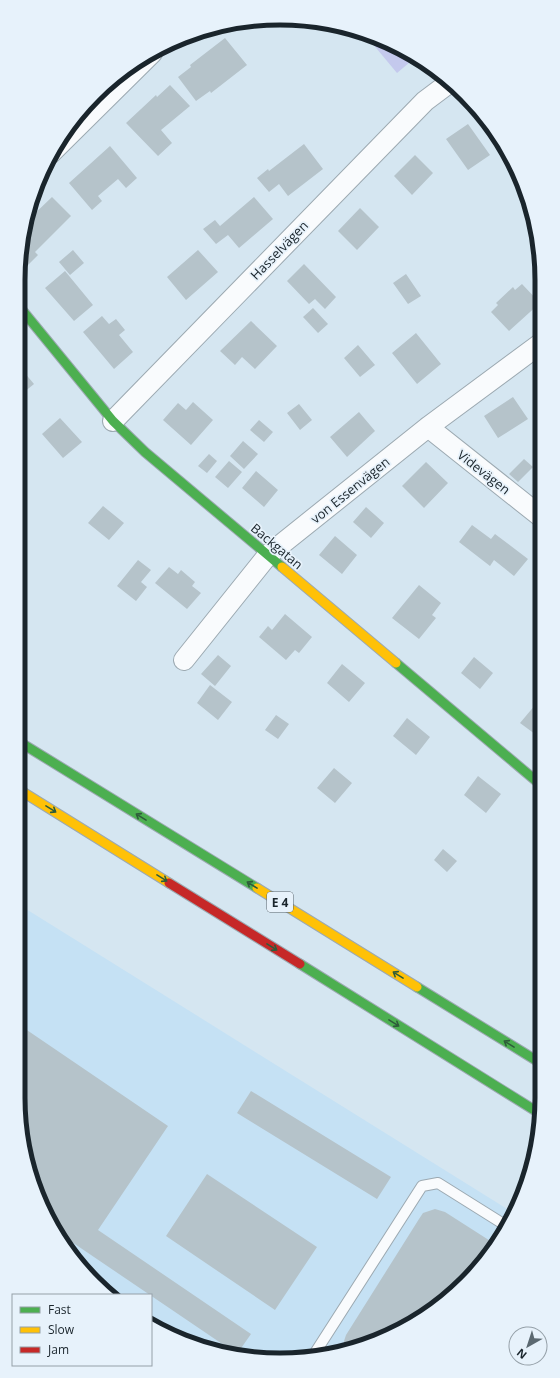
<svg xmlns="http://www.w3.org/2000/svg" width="560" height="1378" viewBox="0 0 560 1378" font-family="'Open Sans',sans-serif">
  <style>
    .built { fill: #c5e1f4 }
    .green { fill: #c4c9ed }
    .building { fill: #b5c3ca }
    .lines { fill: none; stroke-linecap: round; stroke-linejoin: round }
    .lane-casing { stroke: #9ca9b1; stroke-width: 12 }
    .street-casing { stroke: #9ca9b1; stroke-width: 22 }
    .fast-casing { stroke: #9ca9b1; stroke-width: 11 }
    .slow-casing { stroke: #9ca9b1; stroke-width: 11 }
    .jam-casing { stroke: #9ca9b1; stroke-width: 11 }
    .lane { stroke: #f9fbfd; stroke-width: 10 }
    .street { stroke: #f9fbfd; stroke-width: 20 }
    .fast { stroke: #4caf50; stroke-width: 9 }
    .slow { stroke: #ffc107; stroke-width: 9 }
    .jam { stroke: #c62828; stroke-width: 9 }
    .oneway { stroke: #2e5c3a }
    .labels { text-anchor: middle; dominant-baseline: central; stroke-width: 3.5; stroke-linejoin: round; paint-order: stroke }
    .shield { fill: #e7f2fb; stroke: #58626a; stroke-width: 1 }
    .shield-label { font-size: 12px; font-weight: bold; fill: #1a252c }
    .street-label { font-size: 13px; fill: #1a252c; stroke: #e7f2fb }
    .rim { fill: none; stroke: #1a252c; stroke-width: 5 }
  </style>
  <rect width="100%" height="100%" fill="#d5e6f1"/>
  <!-- built -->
  <path class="built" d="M18 904 512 1212 488 1258 411 1325 331 1355 246 1358 151 1326V1295H113L83 1271 32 1182 18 1098Z"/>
  <!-- green -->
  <path class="green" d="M362 31 364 32 416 57 397 73Z"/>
  <!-- building -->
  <path class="building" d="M225 38 247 65 211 93 210 91 196 101 178 77 191 67 190 65Z
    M170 85 190 106 161 130 172 143 158 156 126 123 156 95 157 97Z
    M468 124 490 155 468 170 446 139Z
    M304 144 323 169 288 196 279 184 269 192 257 178 268 169 269 171Z
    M110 146 137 178 126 188 118 179 98 196 102 201 92 210 69 183Z
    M415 155 433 173 412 195 394 176Z
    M52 197 71 216 35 252 38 255 27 266 21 260 28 220Z
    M254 197 273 219 239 248 228 235 216 244 203 229 215 220 220 226Z
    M360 208 379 227 357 250 338 231Z
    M73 250 84 263 70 275 59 262Z
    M198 250 218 272 186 300 167 277Z
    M304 264 336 297 325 309 315 299 309 304 287 281Z
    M65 271 93 305 74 321 45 288Z
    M406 274 421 296 408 304 393 283Z
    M522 284 540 303 509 331 491 312 498 305 496 303 513 287 515 290Z
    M313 308 328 324 318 333 303 317Z
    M102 316 109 324 116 319 125 330 119 335 133 352 114 369 83 332Z
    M251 321 277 346 255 369 242 357 235 365 220 351Z
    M416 333 441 364 417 384 392 353Z
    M358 345 375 365 360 377 344 358Z
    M18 365 34 384 18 397Z
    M513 397 528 419 498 438 484 416Z
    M193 402 213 420 191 445 163 420 178 403 186 410Z
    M299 404 312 420 300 430 287 413Z
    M359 412 375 431 347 457 330 437Z
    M60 418 82 442 63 458 42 434Z
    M259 420 273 432 264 442 250 430Z
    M243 441 258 454 244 469 230 456Z
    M209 454 217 461 207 473 198 466Z
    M524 459 533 467 518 482 509 474Z
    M229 461 242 472 228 488 215 477Z
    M426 462 448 483 424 508 402 486Z
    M256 471 278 490 264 507 242 488Z
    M103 506 124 523 109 540 88 523Z
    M366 507 384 523 371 538 353 522Z
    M472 525 491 539 495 534 528 559 514 576 494 560 490 566 459 542Z
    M335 536 357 555 342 574 319 555Z
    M138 560 151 570 141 582 147 587 136 601 117 586Z
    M169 567 178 574 181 570 195 582 192 586 201 593 187 609 155 583Z
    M419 585 441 603 432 615 436 618 419 639 392 618Z
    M285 614 312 637 299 653 295 650 286 660 259 637 268 626 272 630Z
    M218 655 231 666 215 686 201 674Z
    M474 657 493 673 480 689 461 673Z
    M342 664 365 683 349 702 327 683Z
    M210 685 232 702 218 720 197 703Z
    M541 698V734L539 737 520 723Z
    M276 715 289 724 278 739 265 730Z
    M407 718 430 737 416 755 393 736Z
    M334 768 352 783 335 803 317 788Z
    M478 776 501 794 486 813 464 795Z
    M443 849 457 861 447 872 434 860Z
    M18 1024 168 1126 98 1230 251 1334 237 1354 63 1236 32 1182 18 1098Z
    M251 1091 391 1177 377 1199 237 1113Z
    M207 1174 317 1247 275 1310 166 1236Z
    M435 1209 445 1212 495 1244 488 1258 411 1325 344 1350V1341L346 1335 419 1219 423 1213Z"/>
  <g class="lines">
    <defs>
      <path id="lane" d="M313 1356 422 1186 438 1183 505 1225"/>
      <path id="street" d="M51 153 152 53
        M113 421 425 101 449 83
        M428 427 540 516
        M184 660 268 555 428 427 540 344"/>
      <path id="fast" d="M18 305 113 421 145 452 282 567
        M396 663 541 785
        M18 741 257 888
        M300 964 539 1113
        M417 987 542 1064"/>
      <path id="slow" d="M282 567 396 663
        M18 789 169 883
        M257 888 417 987"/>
      <path id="jam" d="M169 883 300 964"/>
    </defs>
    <!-- lane casing -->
    <use href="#lane" class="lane-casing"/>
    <!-- street casing -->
    <use href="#street" class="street-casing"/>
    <!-- fast casing -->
    <use href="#fast" class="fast-casing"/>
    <!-- slow casing -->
    <use href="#slow" class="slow-casing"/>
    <!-- jam casing -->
    <use href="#jam" class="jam-casing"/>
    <!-- lane -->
    <use href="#lane" class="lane"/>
    <!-- street -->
    <use href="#street" class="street"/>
    <!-- fast -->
    <use href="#fast" class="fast"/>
    <!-- slow -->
    <use href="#slow" class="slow"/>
    <!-- jam -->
    <use href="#jam" class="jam"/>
  </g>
  <!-- one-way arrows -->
  <defs><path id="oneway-shaft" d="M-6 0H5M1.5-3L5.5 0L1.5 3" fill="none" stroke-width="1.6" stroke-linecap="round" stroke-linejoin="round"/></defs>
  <g class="oneway">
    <use href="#oneway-shaft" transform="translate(51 809) rotate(32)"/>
    <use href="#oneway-shaft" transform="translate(141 817) rotate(-148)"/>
    <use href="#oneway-shaft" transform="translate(162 878) rotate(32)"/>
    <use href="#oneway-shaft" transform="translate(252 885) rotate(-148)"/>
    <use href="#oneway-shaft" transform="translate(272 947) rotate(32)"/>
    <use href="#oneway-shaft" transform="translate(398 975) rotate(-148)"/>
    <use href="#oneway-shaft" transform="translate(394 1023) rotate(32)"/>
    <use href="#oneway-shaft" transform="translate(509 1044) rotate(-148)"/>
  </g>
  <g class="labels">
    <!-- shield labels -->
    <rect class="shield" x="267" y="892" width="26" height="20" rx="3"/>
    <g class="shield-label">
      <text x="280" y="902">E 4</text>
    </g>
    <!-- street labels -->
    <g class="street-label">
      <text transform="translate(279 250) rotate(-46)">Hasselvägen</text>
      <text transform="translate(484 472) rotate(38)">Videvägen</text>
      <text transform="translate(350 490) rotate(-39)">von Essenvägen</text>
      <text transform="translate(277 546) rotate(40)">Backgatan</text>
    </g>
  </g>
  <!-- crop -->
  <path d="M0 0H560V1378H0ZM280 25H280A255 255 0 0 1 535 280V1098A255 255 0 0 1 280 1353H280A255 255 0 0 1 25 1098V280A255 255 0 0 1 280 25Z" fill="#e7f2fb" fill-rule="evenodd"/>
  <path class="rim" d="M280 25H280A255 255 0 0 1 535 280V1098A255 255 0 0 1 280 1353H280A255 255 0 0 1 25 1098V280A255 255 0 0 1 280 25Z"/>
  <!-- legend -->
  <rect x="12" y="1294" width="140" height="72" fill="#e7f2fb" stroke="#95a0a8"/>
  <rect x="20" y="1307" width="20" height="6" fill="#4caf50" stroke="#95a0a8"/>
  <text x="48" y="1314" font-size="12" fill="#1a252c">Fast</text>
  <rect x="20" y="1327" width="20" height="6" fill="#ffc107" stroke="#95a0a8"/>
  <text x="48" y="1334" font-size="12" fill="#1a252c">Slow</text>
  <rect x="20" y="1347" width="20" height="6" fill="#c62828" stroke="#95a0a8"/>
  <text x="48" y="1354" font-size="12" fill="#1a252c">Jam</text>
  <!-- north arrow -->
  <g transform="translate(528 1346) rotate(219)"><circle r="19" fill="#e7f2fb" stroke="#95a0a8"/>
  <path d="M0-3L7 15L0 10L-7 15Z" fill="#5b6971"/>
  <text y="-6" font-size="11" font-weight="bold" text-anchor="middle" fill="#1a252c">N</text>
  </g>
</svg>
